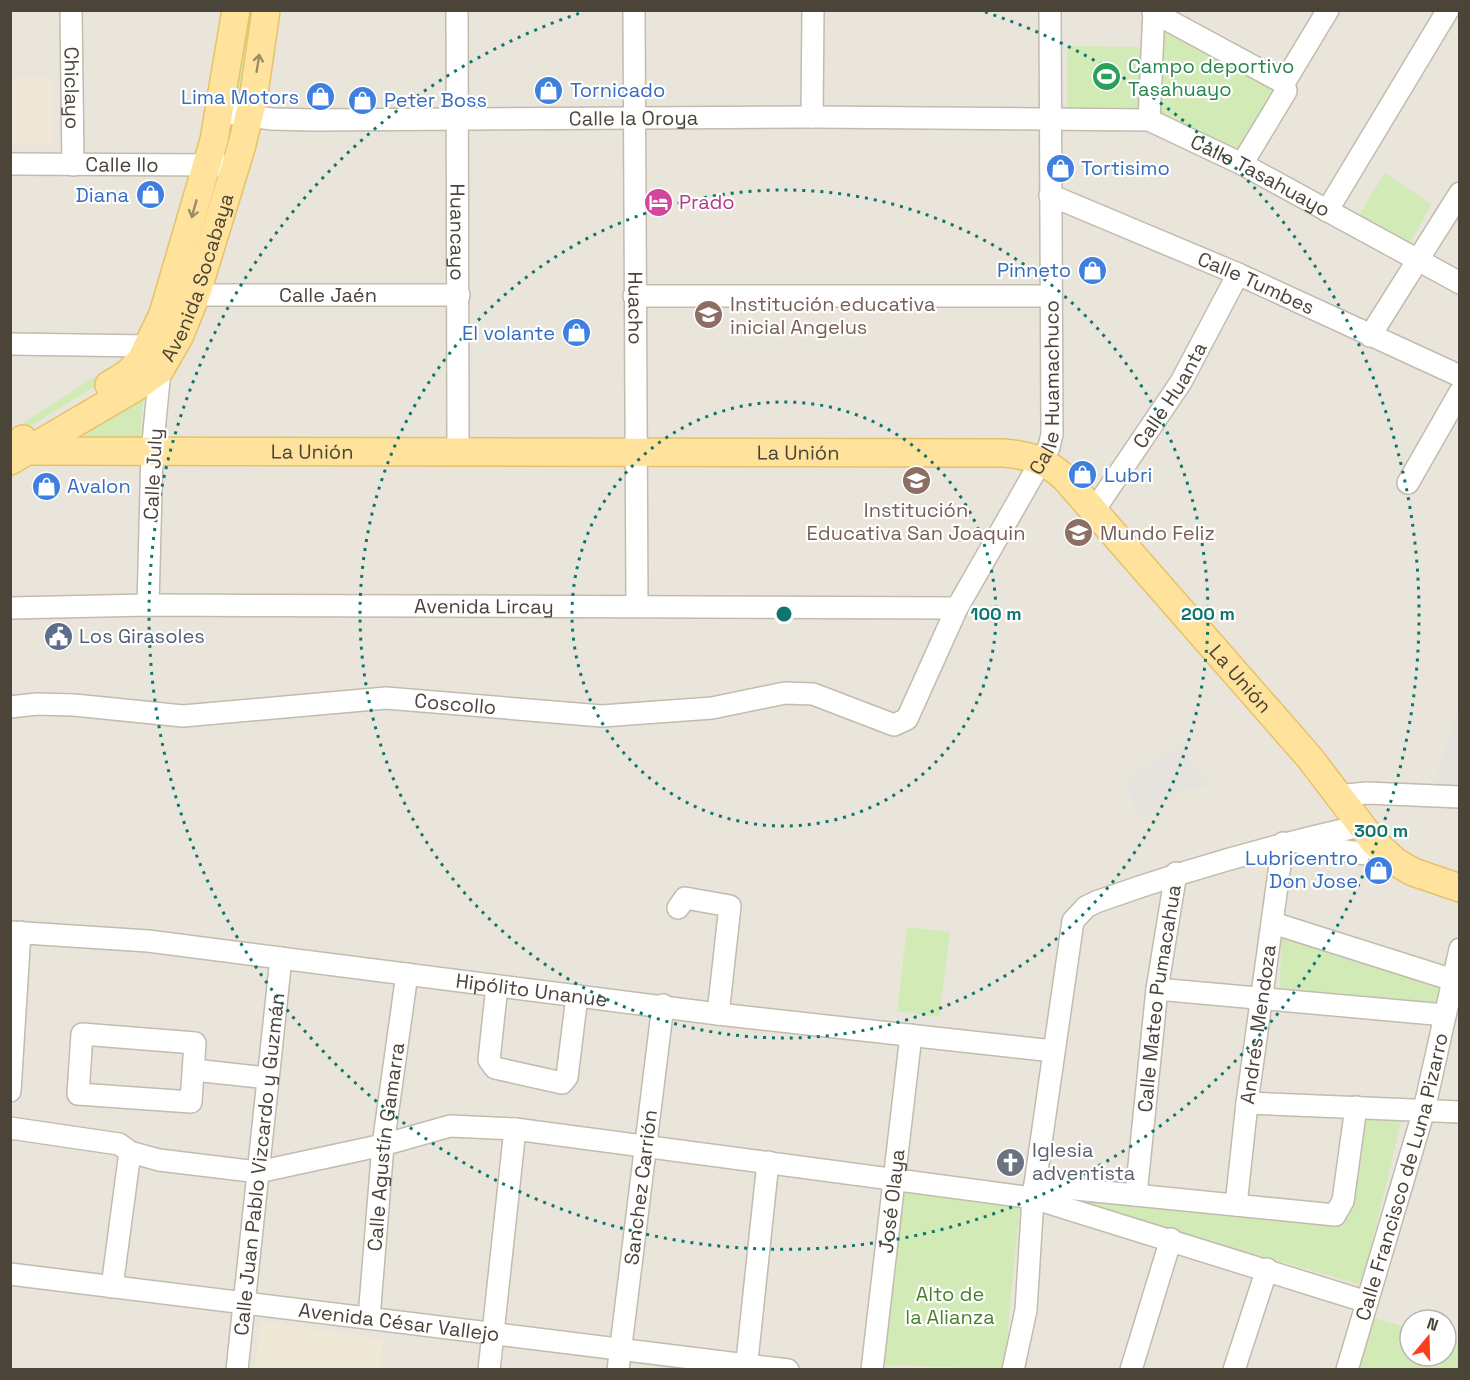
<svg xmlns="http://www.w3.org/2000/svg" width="1470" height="1380" viewBox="0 0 1470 1380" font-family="'Space Grotesk',sans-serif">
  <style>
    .residential { fill: #eae5da; fill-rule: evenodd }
    .industrial { fill: #e6e2dd }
    .education { fill: #efe8d6 }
    .green { fill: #d2eab5 }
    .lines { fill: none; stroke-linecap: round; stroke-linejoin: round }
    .minor-casing { stroke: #c2bbae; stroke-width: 24 }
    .major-casing { stroke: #e6c16a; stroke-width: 30 }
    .minor { stroke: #fff; stroke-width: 21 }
    .major { stroke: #ffe39c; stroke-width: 27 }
    .oneway { stroke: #9c8c66 }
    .ring { fill: none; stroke: #0f766e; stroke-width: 3; stroke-dasharray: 3 6 }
    .labels { text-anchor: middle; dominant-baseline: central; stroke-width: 4.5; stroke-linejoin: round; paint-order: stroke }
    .leisure-label { font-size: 20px; fill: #27864d; stroke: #fff; text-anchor: start }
    .street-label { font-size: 20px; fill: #4b4439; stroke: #fff }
    .shop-label { font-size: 20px; fill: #366cbe; stroke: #fff; text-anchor: start }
    .hotel-label { font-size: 20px; fill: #b23c85; stroke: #fff; text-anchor: start }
    .education-label { font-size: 20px; fill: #785e54; stroke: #fff; text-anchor: start }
    .service-label { font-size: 20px; fill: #4e5e75; stroke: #fff; text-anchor: start }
    .worship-label { font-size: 20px; fill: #5b616d; stroke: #fff; text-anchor: start }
    .park-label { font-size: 20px; fill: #4a7f2a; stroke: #fff }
    .centre { fill: #0f766e; stroke: #fff; stroke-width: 3 }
    .ring-label { font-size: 18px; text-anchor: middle; font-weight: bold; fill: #0f766e; stroke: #fff; stroke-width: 4.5; stroke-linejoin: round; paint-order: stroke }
  </style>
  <rect width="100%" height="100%" fill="#f6f3ec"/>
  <!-- residential -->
  <path class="residential" d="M10 11H1459V1369H11ZM1410 1320H1446V1356H1410Z"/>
  <!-- industrial -->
  <path class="industrial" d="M1459 704V788L1434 785Z
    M1178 745 1211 785 1176 792 1141 820 1125 784Z"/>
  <!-- education -->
  <path class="education" d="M11 78H52L53 143H11Z
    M261 1322 383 1339 380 1369H255Z"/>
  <!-- green -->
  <path class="green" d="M244 11H259L246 93 233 90Z
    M1156 24 1283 90 1241 159 1154 114Z
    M1067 46 1148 47 1147 108 1067 107Z
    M1385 173 1431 204 1407 249 1356 219Z
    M112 366 117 373 11 438 10 431Z
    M143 398 140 442 77 440 76 434Z
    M907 927 950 932 939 1017 897 1011Z
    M1281 937 1444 981 1435 1009 1280 989Z
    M1366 1116 1402 1117 1362 1285 1083 1205 1085 1197 1340 1223 1351 1209Z
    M904 1187 1020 1204 1004 1369 882 1365Z
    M1374 1318 1410 1328V1356H1446V1339L1459 1342 1458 1369H1358Z"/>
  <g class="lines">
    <defs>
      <g id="minor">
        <path id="s1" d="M71 10 73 165"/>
        <path id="s2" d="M457 10 458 453"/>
        <path id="s3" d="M634 10 637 606"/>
        <path d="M1153 12 1284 83"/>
        <path id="s4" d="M220 112 272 119 313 120 812 117 1149 120 1242 164 1460 283"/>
        <path d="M812 117 813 10"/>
        <path d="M1149 120 1154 10"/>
        <path id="s5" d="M10 164 220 165"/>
        <path d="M1242 164 1286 91 1284 83 1328 10"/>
        <path id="s6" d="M1050 195 1238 274 1460 376"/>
        <path d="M1327 211 1448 10"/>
        <path id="s7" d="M196 295H459"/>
        <path d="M634 296H1050"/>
        <path d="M1370 336 1460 193"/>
        <path d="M10 344 148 346 160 370 152 452 148 605"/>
        <path d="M1408 483 1460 392"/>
        <path id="s8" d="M1093 512 1181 382 1238 274"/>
        <path id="s9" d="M10 608 148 605 957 608"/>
        <path id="s10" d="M10 707 37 704 74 705 183 716 386 698 602 716 712 708 785 693 813 694 894 725 907 719 957 608 1049 447 1052 434 1050 10"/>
        <path d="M1337 796 1367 793 1460 797"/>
        <path d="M1304 845 1366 854 1394 862"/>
        <path d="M678 908 685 898 730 906 718 1014"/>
        <path d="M1273 923 1453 980"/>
        <path id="s11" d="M10 932 148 941 718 1014 1053 1051"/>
        <path d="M497 986 489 1060 495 1068 562 1083 567 1077 577 996"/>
        <path d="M1157 989 1445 1015"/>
        <path d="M82 1034 195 1043 191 1102 78 1094Z"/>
        <path d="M194 1070 268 1078"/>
        <path d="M10 1091 20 932"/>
        <path d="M1247 1103 1460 1112"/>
        <path d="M10 1128 119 1144 130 1152 159 1160 258 1172 383 1145 450 1126 515 1129 1033 1198 1367 1302"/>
        <path d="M1035 1185 1335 1215 1343 1201 1356 1107"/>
        <path id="s12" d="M1136 1195 1157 989 1176 873"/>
        <path id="s13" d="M1236 1205 1247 1103 1283 843"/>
        <path id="s14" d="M10 1274 788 1370"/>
        <path d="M112 1287 130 1152"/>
        <path id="s15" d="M369 1318 383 1145 407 974"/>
        <path id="s16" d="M237 1370 281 958"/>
        <path d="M489 1370 515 1129"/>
        <path id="s17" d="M618 1370 663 1005"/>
        <path d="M746 1370 768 1162"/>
        <path id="s18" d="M872 1370 911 1035"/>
        <path d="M1013 1370 1026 1310 1033 1198 1073 921 1086 907 1096 902C1183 871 1270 846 1360 826"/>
        <path d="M1131 1370 1171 1239"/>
        <path d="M1234 1370 1267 1269"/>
        <path id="s19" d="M1347 1370 1424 1110 1460 949"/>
      </g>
      <g id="major">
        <path d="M109 385 127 374 141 360 163 314 214 140 236 10"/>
        <path id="s20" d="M23 439 30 451 1003 453C1029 455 1045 460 1065 478L1309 757 1374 842 1396 862 1413 872 1460 888"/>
        <path id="s21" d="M10 461 136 387 160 370 180 335 196 295 241 148 253 100 266 10"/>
      </g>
    </defs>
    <!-- minor casing -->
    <use href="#minor" class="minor-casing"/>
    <!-- major casing -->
    <use href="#major" class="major-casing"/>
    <!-- minor -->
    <use href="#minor" class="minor"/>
    <!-- major -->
    <use href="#major" class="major"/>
  </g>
  <!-- one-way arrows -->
  <defs><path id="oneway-shaft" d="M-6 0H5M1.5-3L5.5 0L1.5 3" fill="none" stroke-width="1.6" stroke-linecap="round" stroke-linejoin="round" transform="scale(1.5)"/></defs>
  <g class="oneway">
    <use href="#oneway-shaft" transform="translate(258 63) rotate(-81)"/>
    <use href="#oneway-shaft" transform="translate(194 209) rotate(106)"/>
  </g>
  <!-- distance rings -->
  <g class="ring">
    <circle cx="784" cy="614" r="212"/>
    <circle cx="784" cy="614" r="424"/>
    <path d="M985 12A635 635 0 1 1 583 12"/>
  </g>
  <!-- icons -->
  <defs>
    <symbol id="stadium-disc" viewBox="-11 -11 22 22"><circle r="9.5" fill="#2e9e5b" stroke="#fff"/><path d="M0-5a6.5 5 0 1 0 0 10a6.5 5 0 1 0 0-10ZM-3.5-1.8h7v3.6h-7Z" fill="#fff"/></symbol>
    <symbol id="shop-disc" viewBox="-11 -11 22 22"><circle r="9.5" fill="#3f7fe0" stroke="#fff"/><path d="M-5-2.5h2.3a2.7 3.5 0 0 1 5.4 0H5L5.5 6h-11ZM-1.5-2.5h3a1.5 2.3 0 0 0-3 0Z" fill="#fff"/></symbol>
    <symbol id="hotel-disc" viewBox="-11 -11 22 22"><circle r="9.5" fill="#d1479c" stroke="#fff"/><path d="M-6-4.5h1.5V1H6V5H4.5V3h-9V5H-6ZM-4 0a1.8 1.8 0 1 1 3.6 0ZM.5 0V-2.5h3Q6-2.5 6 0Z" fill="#fff"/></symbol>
    <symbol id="school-disc" viewBox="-11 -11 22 22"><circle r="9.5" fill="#8d6e63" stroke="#fff"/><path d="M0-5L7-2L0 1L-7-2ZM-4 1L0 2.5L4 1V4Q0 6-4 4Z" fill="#fff"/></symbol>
    <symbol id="civic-disc" viewBox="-11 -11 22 22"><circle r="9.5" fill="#5c6f8a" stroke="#fff"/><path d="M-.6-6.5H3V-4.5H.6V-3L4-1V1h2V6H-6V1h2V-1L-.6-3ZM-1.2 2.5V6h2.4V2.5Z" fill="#fff"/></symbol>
    <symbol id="church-disc" viewBox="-11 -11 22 22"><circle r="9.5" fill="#6b7280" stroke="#fff"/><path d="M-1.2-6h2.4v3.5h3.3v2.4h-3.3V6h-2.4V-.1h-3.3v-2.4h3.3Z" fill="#fff"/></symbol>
  </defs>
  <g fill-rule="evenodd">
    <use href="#stadium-disc" x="1090" y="60" width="33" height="33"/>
    <use href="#shop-disc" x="532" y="74" width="33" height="33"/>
    <use href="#shop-disc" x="304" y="80" width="33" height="33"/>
    <use href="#shop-disc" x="346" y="84" width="33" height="33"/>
    <use href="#shop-disc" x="1044" y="152" width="33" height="33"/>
    <use href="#shop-disc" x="134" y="178" width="33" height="33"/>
    <use href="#hotel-disc" x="642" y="186" width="33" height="33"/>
    <use href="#shop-disc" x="1076" y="254" width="33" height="33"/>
    <use href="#school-disc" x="692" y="298" width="33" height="33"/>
    <use href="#shop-disc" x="560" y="316" width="33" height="33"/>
    <use href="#shop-disc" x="1066" y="458" width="33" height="33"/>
    <use href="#school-disc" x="900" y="464" width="33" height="33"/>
    <use href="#shop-disc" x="30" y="470" width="33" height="33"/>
    <use href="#school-disc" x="1062" y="516" width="33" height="33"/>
    <use href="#civic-disc" x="42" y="620" width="33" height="33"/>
    <use href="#shop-disc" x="1362" y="854" width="33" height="33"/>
    <use href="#church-disc" x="994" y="1146" width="33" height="33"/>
  </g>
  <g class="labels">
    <!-- leisure labels -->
    <g class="leisure-label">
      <text x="1128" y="66">Campo deportivo<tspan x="1128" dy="23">Tasahuayo</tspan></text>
    </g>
    <!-- street labels -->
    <g class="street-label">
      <text stroke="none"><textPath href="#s1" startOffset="78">Chiclayo</textPath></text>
      <text stroke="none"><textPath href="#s4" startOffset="414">Calle la Oroya</textPath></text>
      <text stroke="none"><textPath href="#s5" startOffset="112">Calle Ilo</textPath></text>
      <text stroke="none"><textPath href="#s4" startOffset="1054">Calle Tasahuayo</textPath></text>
      <text stroke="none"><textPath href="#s2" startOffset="222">Huancayo</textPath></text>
      <text stroke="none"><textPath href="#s21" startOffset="276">Avenida Socabaya</textPath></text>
      <text stroke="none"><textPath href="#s6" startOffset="224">Calle Tumbes</textPath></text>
      <text stroke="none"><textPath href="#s7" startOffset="132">Calle Jaén</textPath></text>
      <text stroke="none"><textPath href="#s3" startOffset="298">Huacho</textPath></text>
      <text stroke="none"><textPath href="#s10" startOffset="1274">Calle Huamachuco</textPath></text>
      <text stroke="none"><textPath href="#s8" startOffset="140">Calle Huanta</textPath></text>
      <text stroke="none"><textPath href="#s20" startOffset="782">La Unión</textPath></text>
      <text stroke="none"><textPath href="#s20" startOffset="296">La Unión</textPath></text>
      <text transform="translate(153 474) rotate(-87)">Calle July</text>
      <text stroke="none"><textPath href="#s9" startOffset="474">Avenida Lircay</textPath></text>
      <text stroke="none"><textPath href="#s20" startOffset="1322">La Unión</textPath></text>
      <text stroke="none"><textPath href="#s10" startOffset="447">Coscollo</textPath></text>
      <text stroke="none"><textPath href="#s11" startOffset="525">Hipólito Unanue</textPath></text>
      <text stroke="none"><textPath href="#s12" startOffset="198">Calle Mateo Pumacahua</textPath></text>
      <text stroke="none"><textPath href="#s13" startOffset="182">Andrés Mendoza</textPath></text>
      <text stroke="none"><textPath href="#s15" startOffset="172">Calle Agustín Gamarra</textPath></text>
      <text stroke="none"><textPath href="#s16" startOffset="207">Calle Juan Pablo Vizcardo y Guzmán</textPath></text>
      <text stroke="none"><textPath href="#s19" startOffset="201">Calle Francisco de Luna Pizarro</textPath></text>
      <text stroke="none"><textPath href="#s17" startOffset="184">Sanchez Carrión</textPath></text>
      <text stroke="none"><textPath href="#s18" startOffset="170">José Olaya</textPath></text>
      <text stroke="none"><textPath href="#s14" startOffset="392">Avenida César Vallejo</textPath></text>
    </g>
    <!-- shop labels -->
    <g class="shop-label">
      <text x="570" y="90">Tornicado</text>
      <text x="299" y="97" text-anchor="end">Lima Motors</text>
      <text x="384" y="100">Peter Boss</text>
      <text x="1081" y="168">Tortisimo</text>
      <text x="129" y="195" text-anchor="end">Diana</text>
      <text x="1071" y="270" text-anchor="end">Pinneto</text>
      <text x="555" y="333" text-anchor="end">El volante</text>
      <text x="1104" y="475">Lubri</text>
      <text x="67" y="486">Avalon</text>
      <text x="1358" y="858" text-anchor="end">Lubricentro<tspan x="1358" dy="23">Don Jose</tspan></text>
    </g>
    <!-- hotel labels -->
    <g class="hotel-label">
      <text x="679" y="202">Prado</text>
    </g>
    <!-- education labels -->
    <g class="education-label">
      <text x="730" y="304">Institución educativa<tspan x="730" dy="23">inicial Angelus</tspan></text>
      <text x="916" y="510" text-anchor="middle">Institución<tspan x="916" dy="23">Educativa San Joaquin</tspan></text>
      <text x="1100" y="533">Mundo Feliz</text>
    </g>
    <!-- service labels -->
    <g class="service-label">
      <text x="79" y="636">Los Girasoles</text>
    </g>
    <!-- worship labels -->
    <g class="worship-label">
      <text x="1032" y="1150">Iglesia<tspan x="1032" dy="23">adventista</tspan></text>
    </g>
    <!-- park labels -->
    <g class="park-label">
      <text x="950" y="1294">Alto de<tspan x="950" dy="23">la Alianza</tspan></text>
    </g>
  </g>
  <circle cx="784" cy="614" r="9" class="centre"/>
  <g class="ring-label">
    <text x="996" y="620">100 m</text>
    <text x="1208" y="620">200 m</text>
    <text x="1381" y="837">300 m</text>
  </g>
  <!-- border -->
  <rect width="1470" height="1380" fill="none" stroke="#4b4439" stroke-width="24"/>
  <!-- north arrow -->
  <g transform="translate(1428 1338) rotate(19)"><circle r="28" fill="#ffffff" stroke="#b7b4b0" stroke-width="1.5"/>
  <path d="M0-4.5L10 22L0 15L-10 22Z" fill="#fc3f1d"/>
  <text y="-9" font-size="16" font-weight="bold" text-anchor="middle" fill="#4b4439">N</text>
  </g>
</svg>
